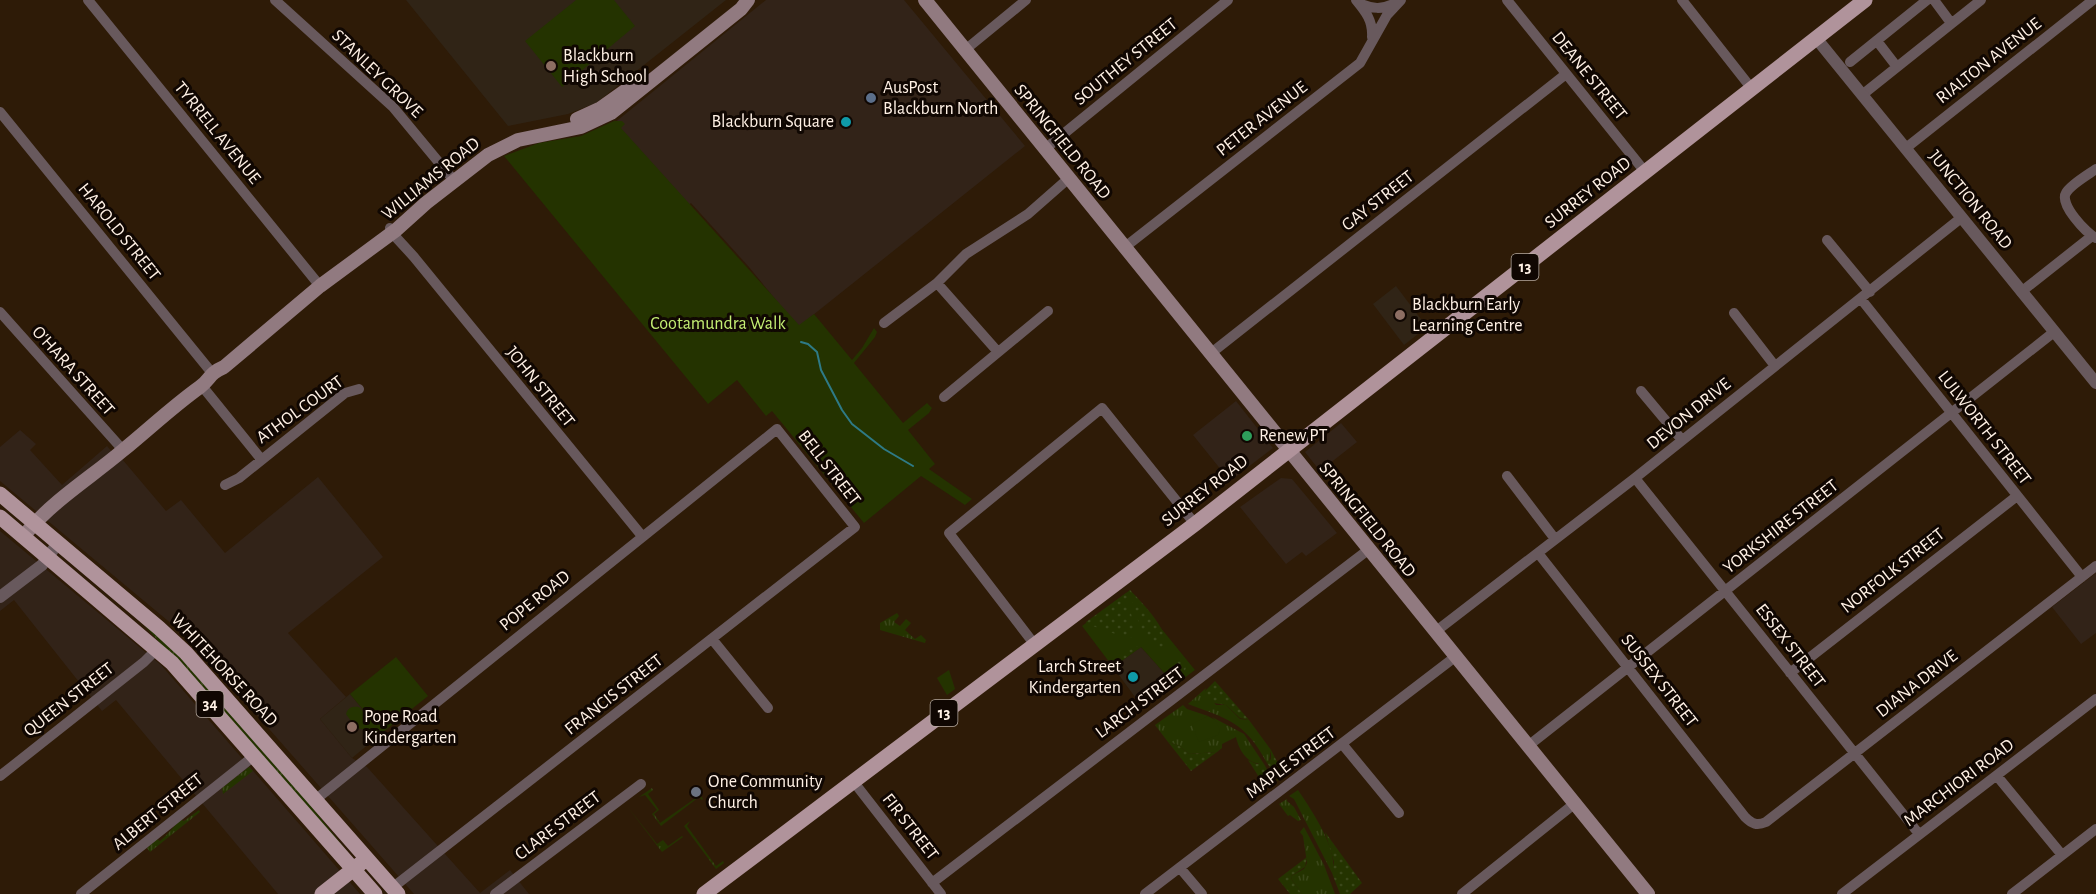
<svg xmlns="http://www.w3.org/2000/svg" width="2096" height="894" viewBox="0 0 2096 894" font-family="'Alegreya Sans',sans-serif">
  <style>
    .commercial { fill: #322318 }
    .education { fill: #302416 }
    .grass { fill: url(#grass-tufts) }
    .park { fill: #243300 }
    .garden { fill: url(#garden-dots) }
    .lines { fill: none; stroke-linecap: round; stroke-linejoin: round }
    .stream { stroke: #2e7a86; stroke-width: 2 }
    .minor { stroke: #68595d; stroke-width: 10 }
    .tertiary { stroke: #68595d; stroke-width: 12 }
    .secondary { stroke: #917a80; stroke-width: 14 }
    .primary { stroke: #b0939b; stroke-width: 15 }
    .education-dot { fill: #8d6e63; stroke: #100702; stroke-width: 2 }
    .service-dot { fill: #5c6f8a; stroke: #100702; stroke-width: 2 }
    .culture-dot { fill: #0f9aa8; stroke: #100702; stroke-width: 2 }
    .leisure-dot { fill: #2e9e5b; stroke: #100702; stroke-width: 2 }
    .worship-dot { fill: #6b7280; stroke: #100702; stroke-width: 2 }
    .labels { text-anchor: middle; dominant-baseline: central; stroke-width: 6; stroke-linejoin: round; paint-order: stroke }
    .shield { fill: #100702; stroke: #b7aba1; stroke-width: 1.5 }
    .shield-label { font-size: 16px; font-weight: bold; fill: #fff1e5 }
    .poi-label { font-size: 18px; fill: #fff1e5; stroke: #100702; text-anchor: start }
    .street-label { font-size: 18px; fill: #fff1e5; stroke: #100702 }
    .park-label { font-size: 18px; fill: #c4ee73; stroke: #100702 }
  </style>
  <defs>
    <pattern id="grass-tufts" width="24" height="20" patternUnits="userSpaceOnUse" patternTransform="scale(1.5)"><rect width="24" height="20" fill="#243300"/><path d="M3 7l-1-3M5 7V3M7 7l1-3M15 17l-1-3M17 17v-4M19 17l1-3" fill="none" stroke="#3a4719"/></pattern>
    <pattern id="garden-dots" width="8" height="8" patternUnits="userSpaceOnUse" patternTransform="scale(1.5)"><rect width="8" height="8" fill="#243300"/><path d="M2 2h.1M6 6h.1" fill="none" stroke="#3a4719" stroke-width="1.8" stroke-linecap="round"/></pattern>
  </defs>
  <rect width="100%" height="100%" fill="#2e1b07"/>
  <!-- commercial -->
  <path class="commercial" d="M766 0H904L1025 146 798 327 749 267 691 203 687 206 613 124Z
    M1236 401 1273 448 1230 481 1193 435Z
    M1341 423 1357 442 1320 471 1305 452Z
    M20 430 36 444 30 450 62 485 107 446 119 460 122 459 166 511 181 500 225 553 318 477 383 557 288 633 346 697 320 719 352 758 367 767 480 893 510 870 529 894H414L191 640 0 481V447Z
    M1281 478 1292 479 1337 533 1306 556 1302 552 1286 564 1240 507Z
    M0 531 161 665 360 894H278L116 700 102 711 14 600 0 611Z
    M2096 573V633L2081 644 2052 607Z"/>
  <!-- education -->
  <path class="education" d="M406 0H726L596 103 568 114 508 126Z
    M1396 286 1427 327 1404 345 1373 304Z
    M1141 647 1175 685 1143 708 1113 667Z
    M350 694 382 733 352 758 320 719Z"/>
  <!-- grass -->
  <path class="grass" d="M897 613 899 616 894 622 900 626 906 619 911 623 905 630 915 639 921 635 926 640 925 643 880 630V623Z
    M143 624 177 652 292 782 350 855Z
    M949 670 955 689 947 695 937 678Z
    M1206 688 1205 691 1216 705H1226L1240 719 1249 720 1271 750 1269 761 1267 763C1245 722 1228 719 1188 704Z
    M1183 705 1187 709 1208 716 1192 725 1215 720 1212 717 1244 734 1264 764C1248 765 1239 751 1236 737L1222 744V748L1217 752 1189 754 1178 745 1168 742 1155 725Z
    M249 767 253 771 223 794 222 788Z
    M652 788 653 790 648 794 659 810 654 814 660 823 700 795 703 799 702 800 699 797 661 826 652 814 657 810 645 795 639 797Z
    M1298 790C1310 808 1340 851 1332 873L1294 799 1289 796Z
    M1287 799V801L1294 807 1301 820 1298 821 1290 815 1288 816 1279 804Z
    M627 806 657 844 663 840 668 846 682 836 683 837 662 852Z
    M199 810 200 812 150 852 147 848 157 839 160 841C169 834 173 826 181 820L184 821Z
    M690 821 687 826 716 866 723 861 724 863 716 869 684 826Z
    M1304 827 1324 865 1335 894H1302L1292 880 1291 876 1304 869 1307 863 1303 836 1300 832Z"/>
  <!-- park -->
  <path class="park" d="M576 0H614L635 26 562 87 525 41Z
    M614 121H622L625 124 621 128 799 325 814 314 852 360 862 348 874 328 877 332 875 337 854 363 903 423 927 403 932 408 929 413 908 430 935 464 929 469 972 499 965 505 921 476 864 523 772 411 766 416 737 380 708 404 504 156 539 143 581 136Z
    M1130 590 1195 670 1175 685 1141 647 1113 667 1082 626Z
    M396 657 428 696 382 733 379 730 373 736 368 730 356 728 346 714C348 707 353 706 359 707L379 729 350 694Z
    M1208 716 1215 720 1220 730 1218 735 1199 742 1192 724Z"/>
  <!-- garden -->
  <path class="garden" d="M1130 590C1141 602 1172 632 1164 648 1140 647 1136 608 1129 591Z
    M1126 593 1135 630 1134 638 1121 636 1087 624 1086 622Z
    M1135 646 1141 647 1113 667 1110 664Z
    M1177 653 1180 654 1187 665 1184 673 1178 675 1173 671 1176 666 1175 659Z
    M1215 681 1249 720 1240 718 1226 705C1215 703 1206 704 1205 691Z
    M1168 742 1178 745 1189 754 1217 752 1191 771Z
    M1271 750 1284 775 1277 781V777L1267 763 1271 759Z
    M1248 760 1257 764H1264L1269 773 1271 781 1274 782 1266 788Z
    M1325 832 1362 883 1350 894H1340L1332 873 1334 862Z
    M1307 857 1305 867 1291 876 1292 880 1302 894H1290L1278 879Z"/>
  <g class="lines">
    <!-- stream -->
    <path class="stream" d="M801 342 808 344 817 352 821 370 842 410 852 424 884 449 913 466"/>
    <!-- minor -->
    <path class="minor" d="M88 0 320 286
      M275 0 393 107 451 177
      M1356 0C1366 12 1373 21 1372 37
      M1507 0 1646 173
      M1682 0 1752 89
      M1934 0 1951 23
      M1359 3C1372 9 1382 10 1395 3
      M1877 41 1897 67
      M965 50 1026 0
      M1850 62 1927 0
      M1862 95 1981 0
      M0 112 212 373
      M1906 148 2093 0
      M1045 149 1228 0
      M2096 169C2089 174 2070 185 2066 193 2059 204 2086 233 2096 238
      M390 228 392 233 414 257 642 536
      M1827 240 1870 292
      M1125 247 1360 63 1387 15 1401 0
      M937 283 998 352
      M2021 292 2092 236
      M1861 299 2082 577
      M0 312 123 450
      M1734 313 1775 366
      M884 323 937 283 966 254 1028 214 1069 178
      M1210 354 1566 74
      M202 386 261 459
      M1641 391 1682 440
      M944 397 1048 311
      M1507 476 1555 539
      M1635 478 1919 834
      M225 485 239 478 345 393 359 389
      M1538 553 1745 817C1752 824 1757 826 1766 822L2096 566
      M1435 632 1635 478 1961 218
      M712 639 768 708
      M1035 645 949 533 1102 408 1195 524
      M1790 673 2017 496
      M1343 745 1399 813
      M1528 746 2054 332
      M0 776 144 662 157 649
      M1997 776 2062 855
      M853 781 941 894
      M315 800 777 429 855 527 392 888
      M1180 868 1202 894
      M932 883 1368 550
      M81 894 254 756
      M495 894 641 784
      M1145 894 1455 657
      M1462 894 1574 804
      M1842 894 2096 699
      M2012 894 2096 829"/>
    <!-- tertiary -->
    <path class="tertiary" d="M1816 38 2096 383
      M0 597 42 565 58 543"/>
    <!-- secondary -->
    <path class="secondary" d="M925 0 1648 894
      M577 119 601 108 632 86
      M27 532C54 500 90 478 122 451 148 430 172 407 200 387 211 379 208 374 224 367L320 286 396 230 426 203 488 155 518 140 581 127 611 113 741 9 748 0"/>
    <!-- primary -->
    <path class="primary" d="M0 494 159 628 186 653 398 894
      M0 517 172 663 375 894
      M322 894 360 864
      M704 894 1195 524 1865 0"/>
  </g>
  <!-- markers -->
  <g class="education-dot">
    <circle cx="551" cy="66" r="6"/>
    <circle cx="1400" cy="315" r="6"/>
    <circle cx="352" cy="727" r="6"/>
  </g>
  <circle class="service-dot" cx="871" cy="98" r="6"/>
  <g class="culture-dot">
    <circle cx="846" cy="122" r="6"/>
    <circle cx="1133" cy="677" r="6"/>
  </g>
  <circle class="leisure-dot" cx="1247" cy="436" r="6"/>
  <circle class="worship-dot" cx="696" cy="792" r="6"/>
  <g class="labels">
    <!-- shield labels -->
    <g class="shield">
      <rect x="1511.5" y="254" width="27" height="26" rx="4.5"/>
      <rect x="196.5" y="691" width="27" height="26" rx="4.5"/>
      <rect x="930.5" y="700" width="27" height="26" rx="4.5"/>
    </g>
    <g class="shield-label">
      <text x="1525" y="267">13</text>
      <text x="210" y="704">34</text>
      <text x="944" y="713">13</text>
    </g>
    <!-- poi labels -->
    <g class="poi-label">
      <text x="563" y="56">Blackburn<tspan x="563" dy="21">High School</tspan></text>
      <text x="883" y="88">AusPost<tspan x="883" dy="21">Blackburn North</tspan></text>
      <text x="834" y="122" text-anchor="end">Blackburn Square</text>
      <text x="1412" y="305">Blackburn Early<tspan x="1412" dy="21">Learning Centre</tspan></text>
      <text x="1259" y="436">Renew PT</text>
      <text x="1121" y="667" text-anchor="end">Larch Street<tspan x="1121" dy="21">Kindergarten</tspan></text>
      <text x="364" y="717">Pope Road<tspan x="364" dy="21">Kindergarten</tspan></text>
      <text x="708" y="782">One Community<tspan x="708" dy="21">Church</tspan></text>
    </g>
    <!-- street labels -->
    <g class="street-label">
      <text transform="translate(1989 61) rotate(-38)">RIALTON AVENUE</text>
      <text transform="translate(1126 62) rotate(-39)">SOUTHEY STREET</text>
      <text transform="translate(377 74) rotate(44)">STANLEY GROVE</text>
      <text transform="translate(1589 76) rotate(51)">DEANE STREET</text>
      <text transform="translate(1262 119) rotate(-38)">PETER AVENUE</text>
      <text transform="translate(217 133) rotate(51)">TYRRELL AVENUE</text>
      <text transform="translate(1062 142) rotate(51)">SPRINGFIELD ROAD</text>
      <text transform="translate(431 179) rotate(-39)">WILLIAMS ROAD</text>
      <text transform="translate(1588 193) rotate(-38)">SURREY ROAD</text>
      <text transform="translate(1970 200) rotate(51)">JUNCTION ROAD</text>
      <text transform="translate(1378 201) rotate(-38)">GAY STREET</text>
      <text transform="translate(119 232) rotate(51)">HAROLD STREET</text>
      <text transform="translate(73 371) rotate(48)">O'HARA STREET</text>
      <text transform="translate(540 387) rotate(51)">JOHN STREET</text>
      <text transform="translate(300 410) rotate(-36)">ATHOL COURT</text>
      <text transform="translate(1689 414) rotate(-39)">DEVON DRIVE</text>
      <text transform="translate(1984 428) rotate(52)">LULWORTH STREET</text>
      <text transform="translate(829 468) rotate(52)">BELL STREET</text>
      <text transform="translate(1205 491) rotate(-38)">SURREY ROAD</text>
      <text transform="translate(1367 520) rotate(51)">SPRINGFIELD ROAD</text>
      <text transform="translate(1781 527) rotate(-38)">YORKSHIRE STREET</text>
      <text transform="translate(1893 571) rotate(-38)">NORFOLK STREET</text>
      <text transform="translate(535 601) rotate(-39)">POPE ROAD</text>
      <text transform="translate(1790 646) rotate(52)">ESSEX STREET</text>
      <text transform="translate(224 670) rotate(47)">WHITEHORSE ROAD</text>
      <text transform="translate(1659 681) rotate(52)">SUSSEX STREET</text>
      <text transform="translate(1917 684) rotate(-38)">DIANA DRIVE</text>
      <text transform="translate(614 695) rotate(-38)">FRANCIS STREET</text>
      <text transform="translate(69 700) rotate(-38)">QUEEN STREET</text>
      <text transform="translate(1140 703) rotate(-37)">LARCH STREET</text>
      <text transform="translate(1291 763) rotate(-37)">MAPLE STREET</text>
      <text transform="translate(1959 783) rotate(-37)">MARCHIORI ROAD</text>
      <text transform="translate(158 812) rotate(-39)">ALBERT STREET</text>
      <text transform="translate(558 826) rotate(-37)">CLARE STREET</text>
      <text transform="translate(910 827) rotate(52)">FIR STREET</text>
    </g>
    <!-- park labels -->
    <g class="park-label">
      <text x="718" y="324">Cootamundra Walk</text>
    </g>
  </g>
</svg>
